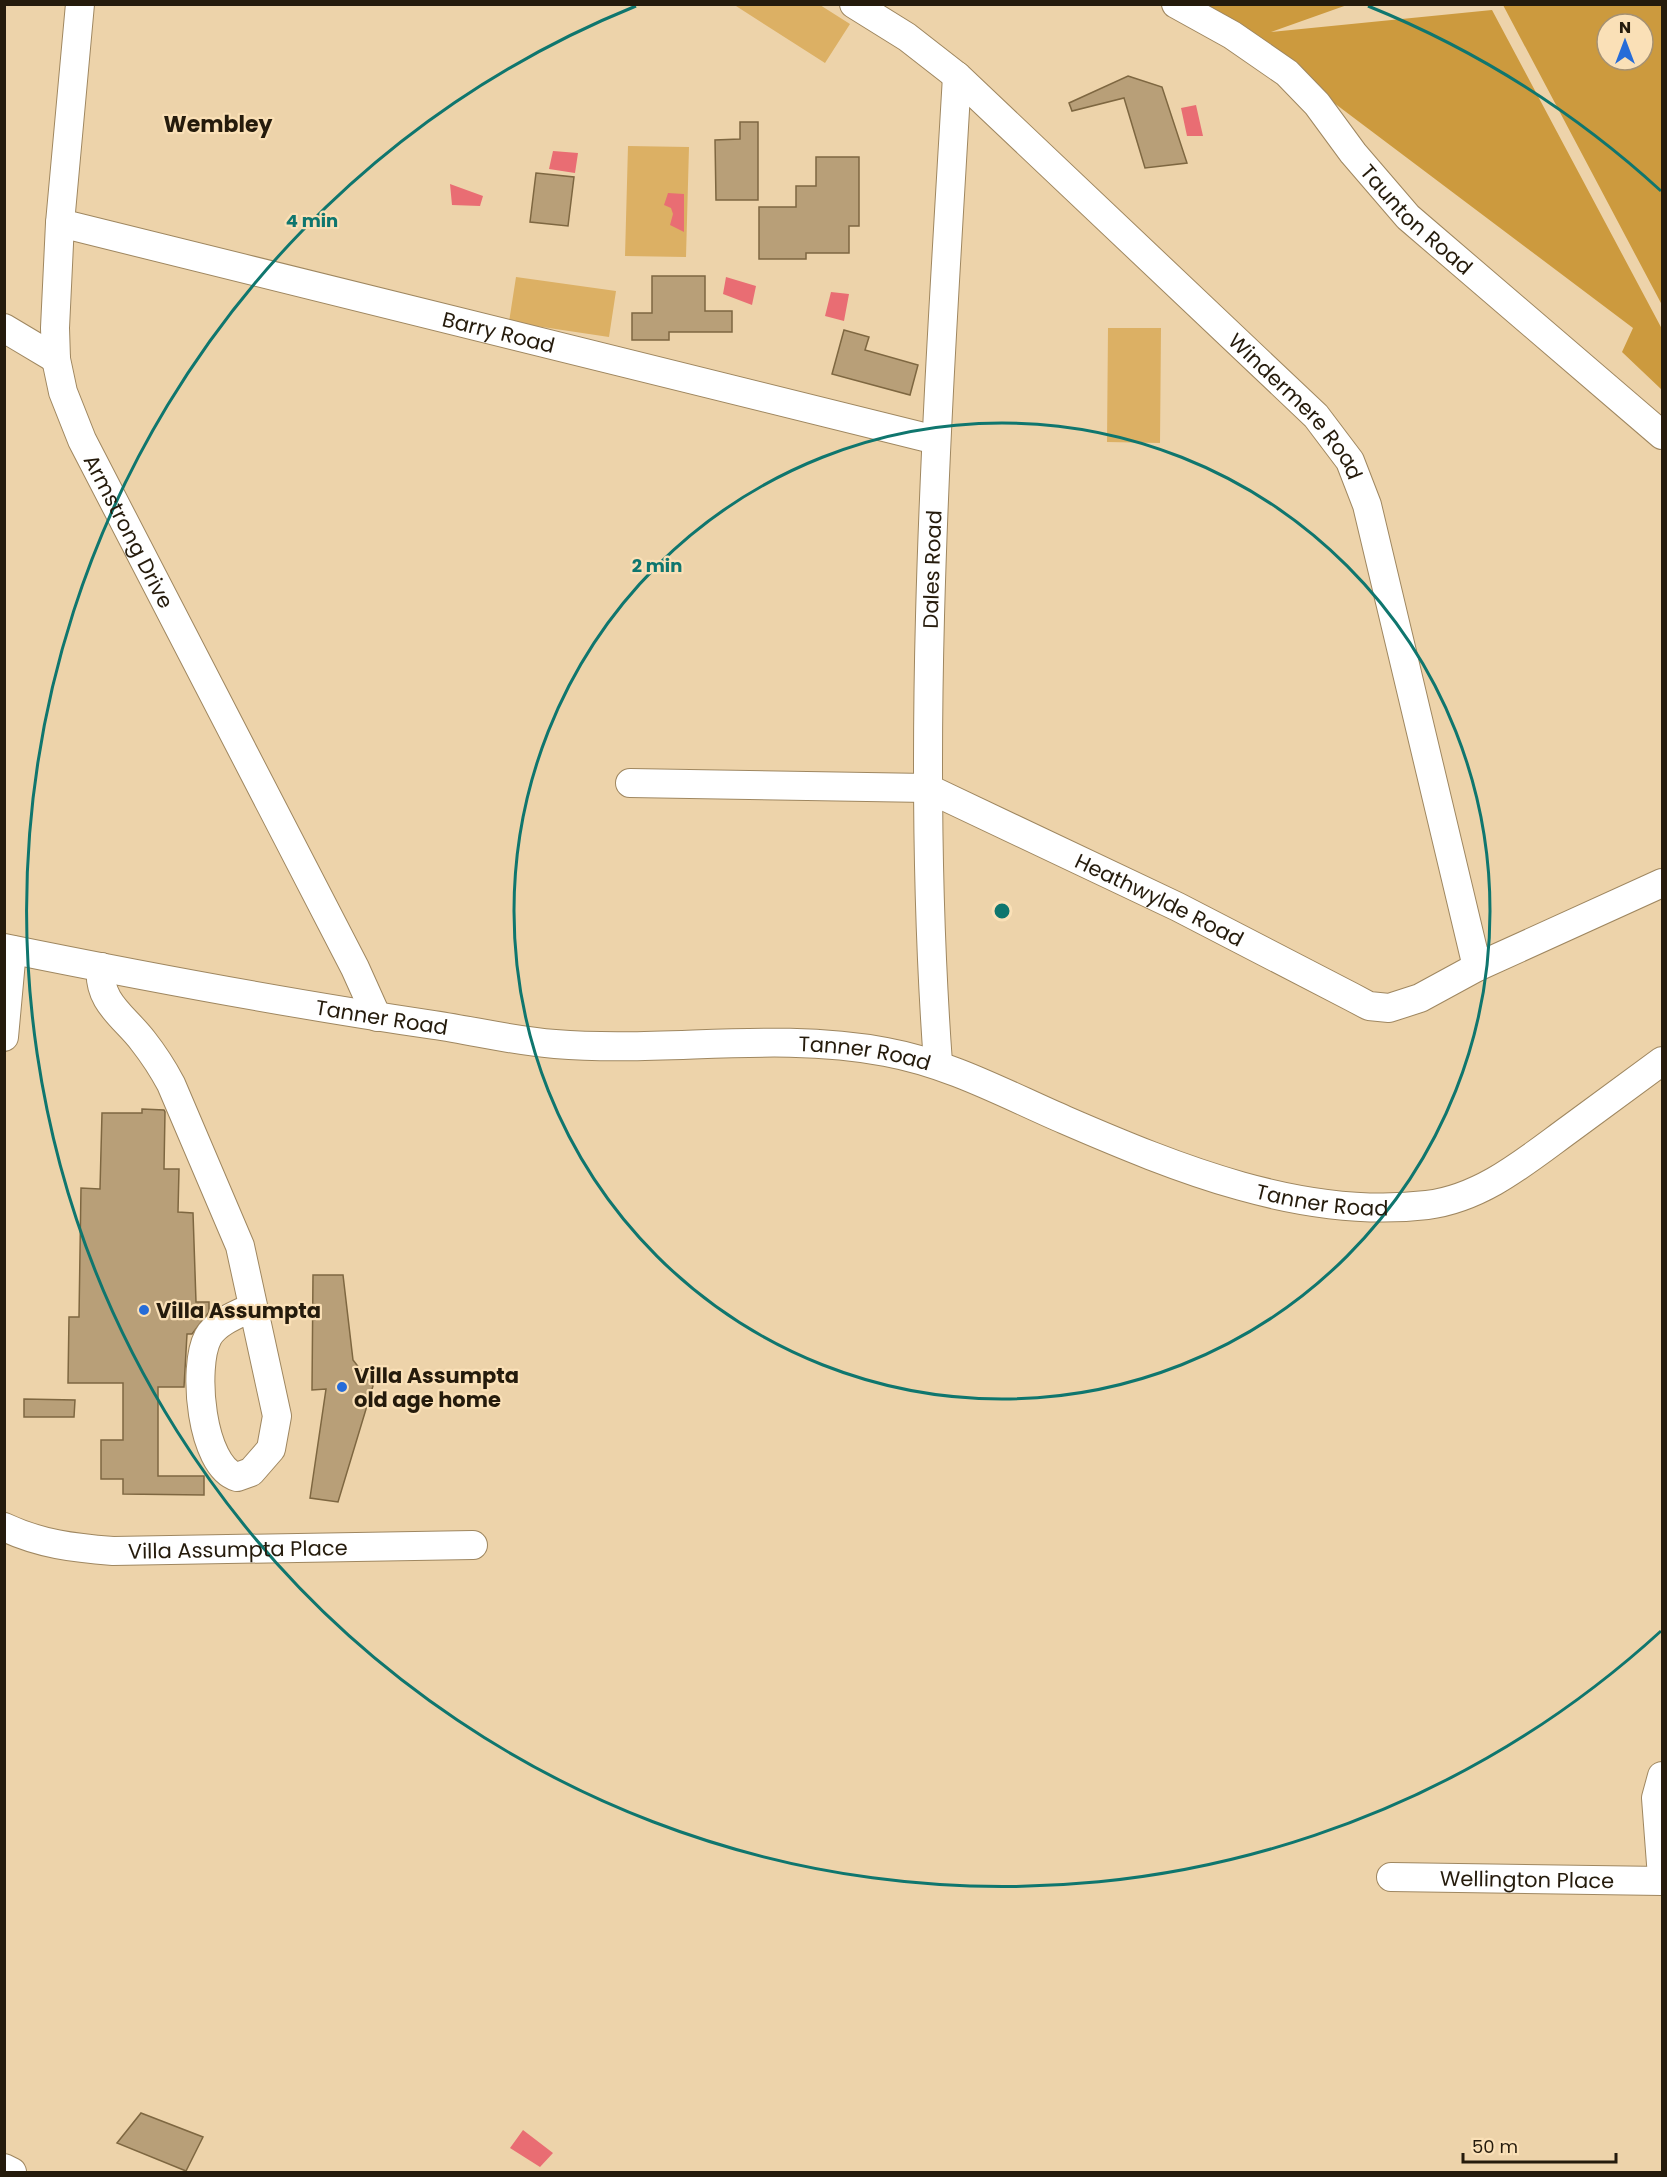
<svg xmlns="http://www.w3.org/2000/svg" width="1667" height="2177" viewBox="0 0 1667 2177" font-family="Poppins,sans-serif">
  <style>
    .green { fill: #dcb064 }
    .forest { fill: #cc9a3e; fill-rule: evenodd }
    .water { fill: #e96d73 }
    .building { fill: #b89f78; stroke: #7e6741; stroke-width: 1.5 }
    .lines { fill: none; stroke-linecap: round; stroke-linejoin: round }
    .minor-casing { stroke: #9f8760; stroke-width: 30 }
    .minor { stroke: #fff; stroke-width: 28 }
    .ring { fill: none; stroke: #0f766e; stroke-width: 3 }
    .poi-dot { fill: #266cd8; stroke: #fae0b7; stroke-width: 2 }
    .labels { text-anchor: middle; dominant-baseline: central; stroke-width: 4.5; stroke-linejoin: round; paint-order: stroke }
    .street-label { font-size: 21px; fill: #251b0c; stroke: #fae0b7 }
    .poi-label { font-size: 21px; font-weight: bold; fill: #251b0c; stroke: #fae0b7; text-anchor: start }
    .neighbourhood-label { font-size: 22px; font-weight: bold; fill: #251b0c; stroke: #fae0b7 }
    .centre { fill: #0f766e; stroke: #fae0b7; stroke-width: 3 }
    .ring-label { font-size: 18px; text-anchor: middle; font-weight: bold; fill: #0f766e; stroke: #fae0b7; stroke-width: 4.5; stroke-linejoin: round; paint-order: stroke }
  </style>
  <rect width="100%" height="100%" fill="#edd3aa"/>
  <!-- green -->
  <path class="green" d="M820 5 850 24 825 63 736 6Z
    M628 146 689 147 686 257 625 256Z
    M516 277 616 291 609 337 509 322Z
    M1108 328H1161L1160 443 1107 442Z"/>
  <!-- forest -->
  <path class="forest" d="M1204 5H1347L1271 32 1492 10 1662 329V390L1622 352 1633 328Z
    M1503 5H1662V305ZM1607 24H1643V60H1607Z"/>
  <!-- water -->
  <path class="water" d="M1196 105 1203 136H1187L1181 108Z
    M553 151 578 153 575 173 549 169Z
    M450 184 483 196 480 206 452 205Z
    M668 193 684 194V232L670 225 673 214 671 208 664 205Z
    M726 277 756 286 752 305 723 294Z
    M831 292 849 294 844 321 825 316Z
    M523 2130 553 2153 540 2167 510 2148Z"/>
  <!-- building -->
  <path class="building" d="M1128 76 1162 87 1187 163 1145 168 1124 98 1072 111 1069 103Z
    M740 122H758V200H716L715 140 740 139Z
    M816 157H859V226H849V253H806V259H759V207H796V186H816Z
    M536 173 574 177 568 226 530 222Z
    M652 276H705V311H732V332H669V340H632V313H652Z
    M844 330 869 337 865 350 918 365 910 395 832 374Z
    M142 1109 164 1110 165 1112 164 1169H179L178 1212 193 1213 196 1302H209V1312L192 1334H187L184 1387H158V1476H204V1495L123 1494V1479H101V1440H123V1383H68L69 1317H79L81 1188 100 1189 102 1113H142Z
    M313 1275H343L353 1360 373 1386 338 1502 310 1498 326 1389 312 1390Z
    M24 1399 75 1400 74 1417H24Z
    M141 2113 203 2137 186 2171 117 2143Z"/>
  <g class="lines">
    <defs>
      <g id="minor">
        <path id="s1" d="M80 4 60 223 55 328 56 359 63 392 82 440 355 968 377 1017"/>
        <path id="s2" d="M854 4 907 37 957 76 1316 416 1350 461 1367 505 1477 967"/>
        <path id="s3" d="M1176 4 1232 35 1287 73 1317 104 1353 153 1408 217 1662 435"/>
        <path id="s4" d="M60 223 936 440"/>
        <path d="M4 328 56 359"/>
        <path id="s5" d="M630 783 927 788 1178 907 1352 997 1369 1006 1389 1008 1420 998 1477 967 1662 883"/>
        <path id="s6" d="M4 948C147 977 290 1004 434 1025 475 1031 514 1041 555 1044 665 1053 776 1031 886 1052 951 1064 1005 1094 1065 1120 1176 1168 1303 1220 1427 1205 1483 1198 1527 1160 1571 1128 1602 1105 1632 1083 1662 1061"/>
        <path d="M101 967C97 1002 125 1017 143 1041 154 1055 163 1069 171 1084L240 1246 277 1416 271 1449 251 1472 237 1477C201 1466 192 1367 208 1337 216 1322 238 1314 253 1307"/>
        <path d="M4 1037 12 950"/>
        <path id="s7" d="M938 1063C914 735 938 404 957 76"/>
        <path id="s8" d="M4 1527C40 1544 74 1548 113 1551L473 1545"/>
        <path d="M1662 1776 1656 1798 1662 1877"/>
        <path id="s9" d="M1391 1877 1662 1881"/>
        <path d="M4 2168 12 2172"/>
      </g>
    </defs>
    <!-- minor casing -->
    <use href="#minor" class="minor-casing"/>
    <!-- minor -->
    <use href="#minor" class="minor"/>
  </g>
  <!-- distance rings -->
  <g class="ring">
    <circle cx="1002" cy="911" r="488"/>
    <path d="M1661 1631A976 976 0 1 1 636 6M1368 6A976 976 0 0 1 1661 191"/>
  </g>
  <!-- markers -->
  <g class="poi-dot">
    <circle cx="144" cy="1310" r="6"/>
    <circle cx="342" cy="1387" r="6"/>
  </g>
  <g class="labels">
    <!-- street labels -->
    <g class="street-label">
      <text stroke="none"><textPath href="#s3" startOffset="327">Taunton Road</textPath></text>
      <text stroke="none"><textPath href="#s4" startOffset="452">Barry Road</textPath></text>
      <text stroke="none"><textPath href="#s2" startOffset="600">Windermere Road</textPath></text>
      <text stroke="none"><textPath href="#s1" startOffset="544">Armstrong Drive</textPath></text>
      <text stroke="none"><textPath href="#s7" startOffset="494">Dales Road</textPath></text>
      <text stroke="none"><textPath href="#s5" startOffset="555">Heathwylde Road</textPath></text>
      <text stroke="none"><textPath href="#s6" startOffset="384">Tanner Road</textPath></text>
      <text stroke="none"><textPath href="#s6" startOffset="870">Tanner Road</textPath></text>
      <text stroke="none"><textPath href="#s6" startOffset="1354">Tanner Road</textPath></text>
      <text stroke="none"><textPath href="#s8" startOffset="237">Villa Assumpta Place</textPath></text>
      <text stroke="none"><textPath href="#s9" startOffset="136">Wellington Place</textPath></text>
    </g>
    <!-- poi labels -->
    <g class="poi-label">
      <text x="156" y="1310">Villa Assumpta</text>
      <text x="354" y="1375">Villa Assumpta<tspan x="354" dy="24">old age home</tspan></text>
    </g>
    <!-- neighbourhood labels -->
    <g class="neighbourhood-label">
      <text x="218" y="124">Wembley</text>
    </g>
  </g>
  <circle cx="1002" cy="911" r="9" class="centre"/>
  <g class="ring-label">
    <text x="312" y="227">4 min</text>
    <text x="657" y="572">2 min</text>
  </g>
  <!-- border -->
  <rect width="1667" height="2177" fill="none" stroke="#251b0c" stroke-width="12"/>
  <!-- north arrow -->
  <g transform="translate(1625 42)"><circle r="28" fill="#fae0b7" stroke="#a59173" stroke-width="1.5"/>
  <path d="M0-4.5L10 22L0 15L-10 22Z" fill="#266cd8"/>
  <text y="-9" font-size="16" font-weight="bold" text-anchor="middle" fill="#251b0c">N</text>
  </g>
  <!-- scale -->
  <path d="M1463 2153v9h153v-9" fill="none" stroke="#251b0c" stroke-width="3"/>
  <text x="1472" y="2153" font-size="18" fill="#251b0c" stroke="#fae0b7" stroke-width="4.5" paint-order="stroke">50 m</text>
</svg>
